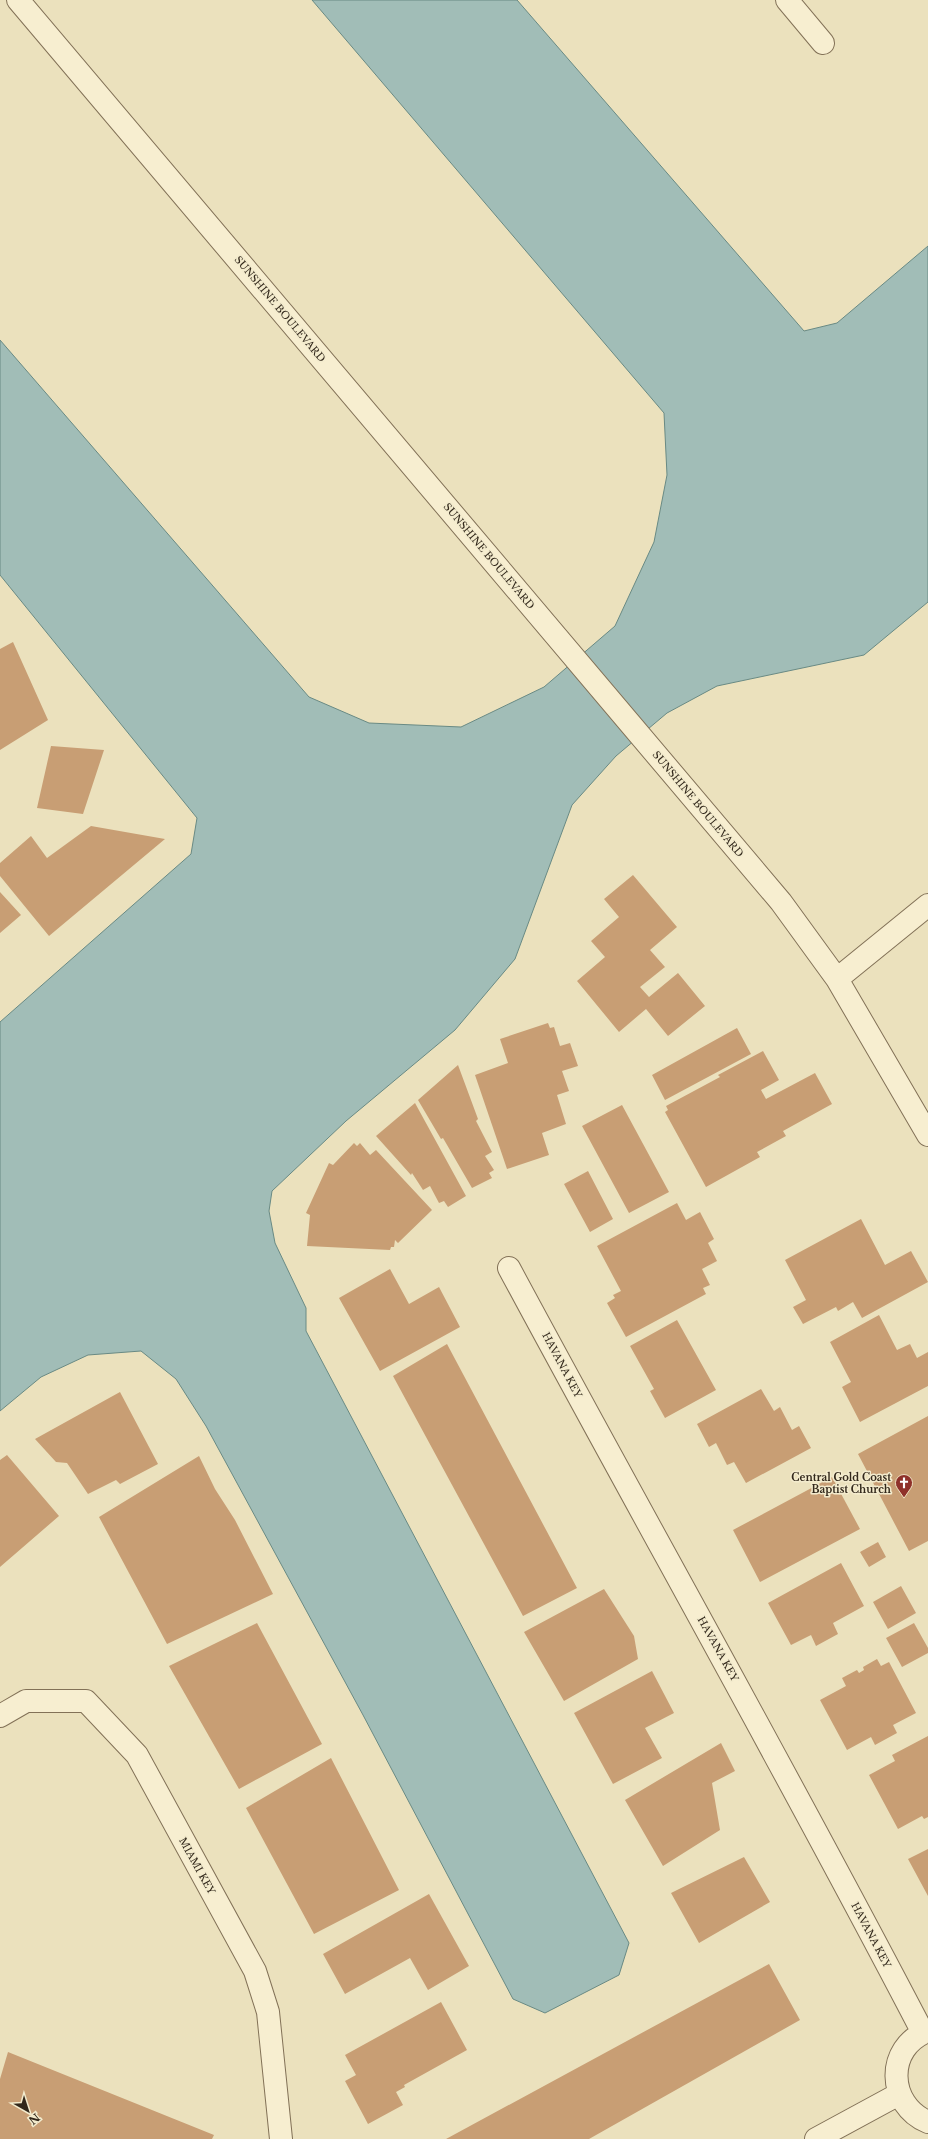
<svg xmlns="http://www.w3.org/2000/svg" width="928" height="2139" viewBox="0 0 928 2139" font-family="'Libre Baskerville',serif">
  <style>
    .water { fill: #a1bdb7; stroke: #698a84 }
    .building { fill: #c89e74 }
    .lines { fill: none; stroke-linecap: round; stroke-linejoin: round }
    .minor-casing { stroke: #827157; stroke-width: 24 }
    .minor { stroke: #f7eed0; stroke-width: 22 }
    .labels { text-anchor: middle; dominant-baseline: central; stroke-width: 3; stroke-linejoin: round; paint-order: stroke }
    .street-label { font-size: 10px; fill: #32281b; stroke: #f3ebcd }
    .poi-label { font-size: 10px; font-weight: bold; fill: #32281b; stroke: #f3ebcd; text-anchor: end }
  </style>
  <rect width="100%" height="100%" fill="#ebe1bd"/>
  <!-- water -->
  <path class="water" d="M312 0H517L804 331 837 323 928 246V602L864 655 717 686 667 713 616 756 572 805 515 959 455 1030 346 1121 272 1191 269 1211 275 1243 306 1308V1331L629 1943 619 1975 545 2013 513 1999 363 1715 206 1426 176 1379 141 1351 88 1355 41 1377 0 1411V1022L191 854 197 818 0 575V340L309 697 369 723 461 727 544 687 615 626 654 542 667 475 664 413Z"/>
  <!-- building -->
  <path class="building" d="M13 642 48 720 0 750V649Z
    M51 746 104 750 83 814 37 808Z
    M91 826 165 839 49 936 0 876V863L31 836 47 858Z
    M633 875 677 927 650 950 665 967 640 987 649 997 678 973 705 1006 668 1036 646 1009 619 1032 577 981 605 957 591 941 619 917 604 899Z
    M0 892 21 915 0 933Z
    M548 1023 550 1028 554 1027 560 1046 570 1043 578 1066 562 1071 569 1091 557 1095 566 1124 542 1133 549 1155 507 1169 475 1075 508 1063 500 1039Z
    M737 1028 751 1054 665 1100 652 1075Z
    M763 1051 779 1080 761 1090 766 1099 815 1073 832 1104 783 1131 786 1136 757 1152 760 1157 706 1187 665 1112 668 1110 666 1106 720 1077 718 1075Z
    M458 1065 478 1119 476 1121 492 1152 485 1156 494 1170 489 1173 492 1178 472 1188 443 1138 441 1139 418 1100Z
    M415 1103 466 1196 448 1207 444 1201 439 1203 430 1186 423 1190 412 1173 411 1175 376 1136Z
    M622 1105 669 1192 629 1213 582 1126Z
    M354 1143 357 1146 360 1143 370 1155 376 1150 432 1210 398 1243 395 1240 394 1247H391L390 1250 307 1246 310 1215 306 1213 329 1163 333 1165Z
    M588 1171 613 1219 590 1232 564 1184Z
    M677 1203 686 1220 700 1212 714 1239 708 1243 717 1261 702 1269 710 1285 703 1288 706 1294 626 1337 607 1303 615 1298 613 1295 621 1291 597 1246Z
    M861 1219 885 1265 911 1251 928 1282 862 1318 853 1302 838 1311 836 1307 803 1324 793 1307 806 1300 785 1260Z
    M390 1269 409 1304 439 1287 460 1327 380 1371 339 1298Z
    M879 1315 897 1350 910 1344 917 1358 928 1352V1386L860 1422 842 1387 851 1382 830 1342Z
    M677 1320 716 1390 665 1418 650 1391 654 1389 630 1346Z
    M447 1344 577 1588 523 1616 393 1376Z
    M761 1389 774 1411 780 1407 792 1430 799 1426 811 1448 746 1483 734 1462 727 1465 716 1443 709 1447 697 1424Z
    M120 1392 158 1464 120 1484 116 1480 88 1494 67 1463 56 1462 35 1439Z
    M928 1416V1541L909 1551 858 1454Z
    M7 1455 59 1516 0 1567V1460Z
    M199 1456 215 1489 235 1520 273 1594 167 1644 99 1517Z
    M832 1477 860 1529 760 1582 733 1530Z
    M878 1542 886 1557 869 1567 860 1552Z
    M841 1563 864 1606 833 1623 838 1634 816 1646 811 1635 791 1645 768 1603Z
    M901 1586 916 1613 888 1629 873 1602Z
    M604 1589 634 1636 638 1659 564 1701 524 1632Z
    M257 1623 322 1744 239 1789 169 1666Z
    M914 1623 928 1648V1653L902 1667 886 1638Z
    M877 1659 881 1666 889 1662 916 1713 893 1725 897 1733 875 1745 871 1737 847 1750 820 1700 846 1686 842 1678 857 1670 859 1673 864 1670 863 1667Z
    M652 1671 674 1713 645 1728 662 1758 613 1784 574 1713Z
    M928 1736V1817L924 1819 922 1816 898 1829 869 1775 895 1761 892 1755Z
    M721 1743 735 1771 712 1783 720 1830 663 1866 625 1800Z
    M331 1758 399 1890 314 1934 246 1808Z
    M928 1849V1896L908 1859Z
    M744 1857 770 1902 699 1943 671 1893Z
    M429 1894 469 1966 428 1990 410 1958 345 1994 323 1954Z
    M769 1964 800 2020 589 2139H446Z
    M441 2002 467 2050 404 2085 405 2087 396 2092 403 2105 368 2124 345 2081 356 2075 345 2055Z
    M8 2052 214 2135 212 2139H0V2079Z"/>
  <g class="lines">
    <defs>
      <path id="minor" d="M18 0 781 902 837 979 928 1135
        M787 0 823 43
        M837 979 928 905
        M509 1268C646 1523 789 1775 923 2033
        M0 1716 26 1701H86L137 1755 255 1971 268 2012 281 2139
        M928 2031C885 2047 887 2105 928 2122
        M816 2139 899 2094"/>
    </defs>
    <!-- minor casing -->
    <use href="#minor" class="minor-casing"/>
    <!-- minor -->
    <use href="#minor" class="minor"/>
  </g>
  <!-- icons -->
  <defs>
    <symbol id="church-pin" viewBox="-11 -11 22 30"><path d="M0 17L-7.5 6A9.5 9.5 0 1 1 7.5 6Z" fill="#8f312a" stroke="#f3ebcd"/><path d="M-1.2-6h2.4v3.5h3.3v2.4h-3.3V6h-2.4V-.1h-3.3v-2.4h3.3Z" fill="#fff"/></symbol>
  </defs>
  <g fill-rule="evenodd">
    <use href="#church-pin" x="894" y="1473" width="20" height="27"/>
  </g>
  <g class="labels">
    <!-- street labels -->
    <g class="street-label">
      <text transform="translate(280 309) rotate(50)">SUNSHINE BOULEVARD</text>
      <text transform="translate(489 556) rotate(50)">SUNSHINE BOULEVARD</text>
      <text transform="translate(698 804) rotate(50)">SUNSHINE BOULEVARD</text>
      <text transform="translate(562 1365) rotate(62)">HAVANA KEY</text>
      <text transform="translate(718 1649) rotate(61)">HAVANA KEY</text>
      <text transform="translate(197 1866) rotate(61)">MIAMI KEY</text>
      <text transform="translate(871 1935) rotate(62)">HAVANA KEY</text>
    </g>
    <!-- poi labels -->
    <g class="poi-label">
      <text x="891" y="1477">Central Gold Coast<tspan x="891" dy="12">Baptist Church</tspan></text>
    </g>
  </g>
  <!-- north arrow -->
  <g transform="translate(28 2111) rotate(141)" stroke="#f3ebcd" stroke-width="3" paint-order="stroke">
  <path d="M0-3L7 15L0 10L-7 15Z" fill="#32281b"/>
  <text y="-6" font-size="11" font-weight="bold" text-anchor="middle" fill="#32281b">N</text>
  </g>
</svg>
